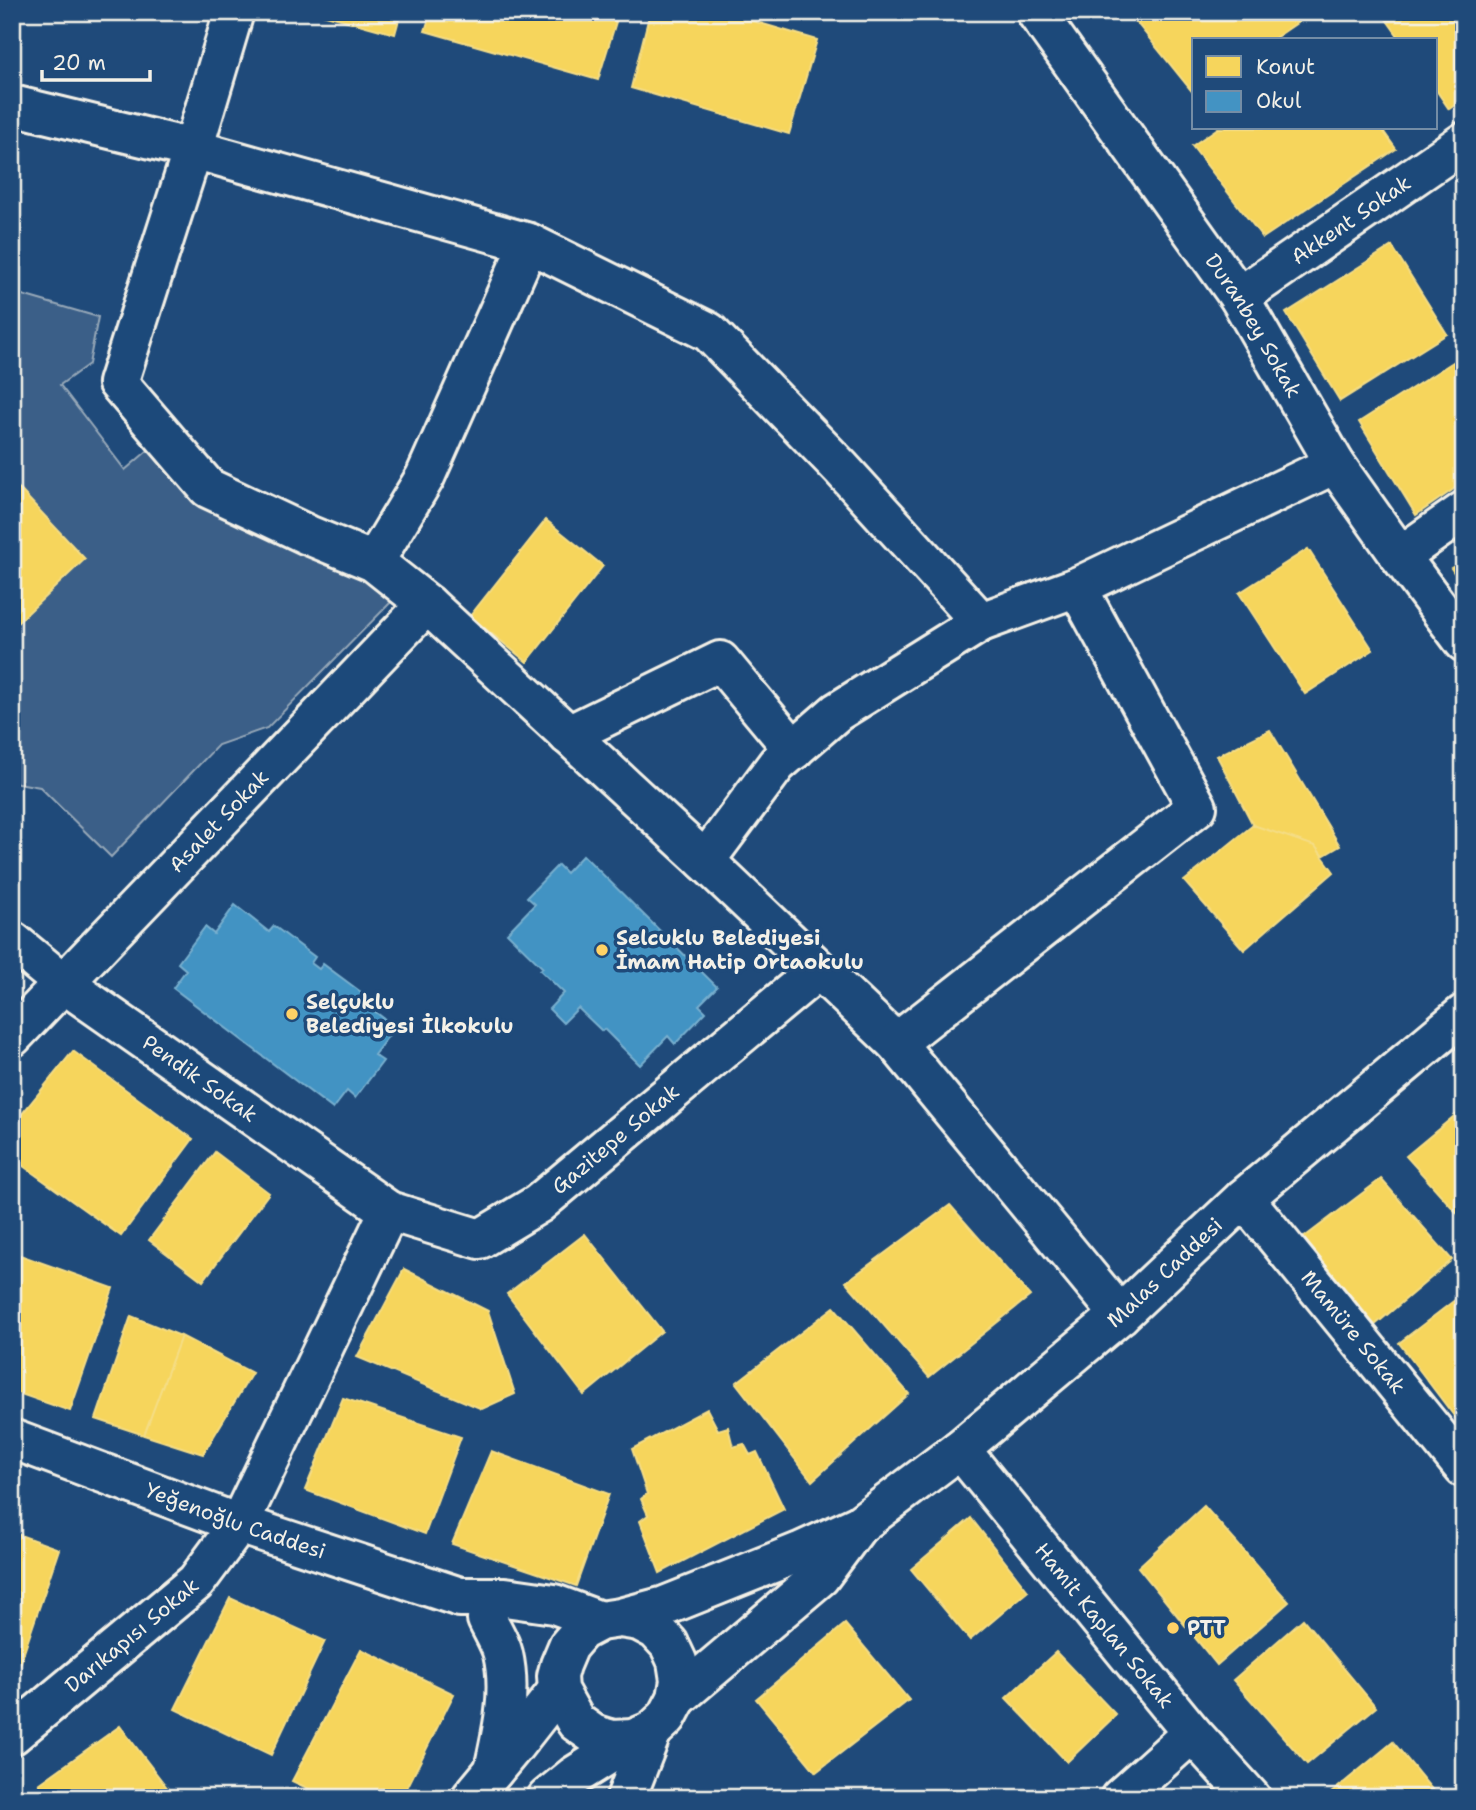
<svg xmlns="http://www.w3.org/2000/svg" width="1476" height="1810" viewBox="0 0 1476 1810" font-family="'Shantell Sans',sans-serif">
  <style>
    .green { fill: #3a5f88; stroke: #97a8b8; stroke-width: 2 }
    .homes { fill: #f6d55c; stroke: #f5dd86; stroke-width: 2 }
    .schools { fill: #4393c3; stroke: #78afce; stroke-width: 2 }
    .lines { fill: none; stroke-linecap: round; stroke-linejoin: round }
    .minor-casing { stroke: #f4f1e8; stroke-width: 44 }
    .major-casing { stroke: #f4f1e8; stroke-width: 44 }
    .minor { stroke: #1f4a7a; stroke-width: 38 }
    .major { stroke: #1f4a7a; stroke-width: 38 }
    .poi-dot { fill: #ffd166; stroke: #1f4a7a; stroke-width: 2.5 }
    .labels { text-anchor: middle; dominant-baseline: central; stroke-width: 7; stroke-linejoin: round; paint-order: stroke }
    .street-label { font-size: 21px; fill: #f4f1e8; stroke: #1f4a7a }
    .poi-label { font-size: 21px; font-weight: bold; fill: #f4f1e8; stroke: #1f4a7a; text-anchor: start }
  </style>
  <rect width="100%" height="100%" fill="#1f4a7a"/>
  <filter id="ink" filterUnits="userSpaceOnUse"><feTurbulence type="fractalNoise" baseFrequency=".0143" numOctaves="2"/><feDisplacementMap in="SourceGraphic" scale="14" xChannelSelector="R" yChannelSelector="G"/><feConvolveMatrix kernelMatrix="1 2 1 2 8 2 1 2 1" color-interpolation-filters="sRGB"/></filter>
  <g filter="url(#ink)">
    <!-- green -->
    <path class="green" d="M12 292 98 317 89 364 60 385 125 470 152 447 273 531 396 597 267 728 218 745 111 857 40 787 12 782Z"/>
    <!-- homes -->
    <path class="homes" d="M315 12H401L395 34Z
      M431 12H619L598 80 425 31Z
      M650 12H723L817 40 789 134 631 88Z
      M1128 12H1313L1272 40H1194V94Z
      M1381 12H1464V99L1449 109 1436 90V40H1401Z
      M1218 128H1381L1396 149 1263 238 1192 146Z
      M1392 246 1447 334 1340 401 1286 313Z
      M1464 355V482L1416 515 1359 422Z
      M12 481 85 559 12 628Z
      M546 520 603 566 527 662 470 616Z
      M1308 549 1373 650 1305 694 1239 593Z
      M1464 560V588L1451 568Z
      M1270 730 1340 846 1323 856 1315 846 1253 825 1217 756Z
      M1253 825 1315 846 1334 872 1244 950 1184 881Z
      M73 1051 193 1139 121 1236 12 1158V1126Z
      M1464 1108V1221L1406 1156Z
      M215 1152 269 1193 203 1281 149 1240Z
      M1381 1179 1452 1260 1375 1325 1302 1239Z
      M950 1205 1030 1296 929 1377 846 1282Z
      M585 1234 662 1331 584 1395 507 1294Z
      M17 1254 113 1288 70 1411 12 1391V1267Z
      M404 1269 488 1311 515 1394 482 1409 357 1357Z
      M1464 1293V1429L1399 1343Z
      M834 1307 909 1394 812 1481 736 1383Z
      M131 1316 181 1336 144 1435 96 1419Z
      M181 1336 252 1373 203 1454 144 1435Z
      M343 1398 461 1437 425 1534 305 1490Z
      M707 1409 718 1430 728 1427 733 1447 744 1444 750 1455 757 1452 784 1509 660 1573 640 1521 648 1515 641 1499 647 1494 632 1449Z
      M491 1451 609 1494 576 1586 452 1544Z
      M1204 1506 1289 1602 1217 1665 1138 1567Z
      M971 1518 1028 1591 970 1640 911 1569Z
      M17 1534 59 1549 18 1670 12 1668V1547Z
      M230 1598 325 1641 271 1755 175 1709Z
      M1303 1619 1376 1707 1307 1764 1233 1680Z
      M845 1624 909 1700 816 1772 756 1699Z
      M361 1649 454 1694 402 1798H328L292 1781Z
      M1056 1652 1116 1715 1067 1762 1006 1698Z
      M120 1726 175 1798H50L39 1784Z
      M1393 1742 1439 1798H1333L1330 1794Z"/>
    <!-- schools -->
    <path class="schools" d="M583 855 717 987 699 1005 706 1012 675 1044 668 1036 640 1065 604 1029 602 1031 578 1008 563 1023 549 1009 564 993 540 970 543 968 507 933 535 904 527 897 558 865 566 873Z
      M235 905 269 932 274 926 315 957 311 963 319 969 323 964 365 995 360 1000 395 1027 374 1055 383 1061 355 1098 347 1091 333 1109 173 988 186 970 178 963 205 927 214 934Z"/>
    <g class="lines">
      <defs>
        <g id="minor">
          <path d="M234 12 193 149 118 383 208 488 308 535 374 562 427 604 705 861 896 1043 1120 1315"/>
          <path id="s1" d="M1036 12 1239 297 1335 464 1400 556 1464 642"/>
          <path d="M12 105 193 149 529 243 709 332 841 468 981 622"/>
          <path id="s2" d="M1239 297 1464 142"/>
          <path d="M1400 556 1464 511"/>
          <path d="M374 562 425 477 529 243"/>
          <path d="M568 735 720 661 794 750"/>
          <path d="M705 861 777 764 837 712 981 622 1077 587 1335 464"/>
          <path id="s3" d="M12 941 63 983 389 1211 480 1239 538 1204 818 970"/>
          <path id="s4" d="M12 1037 427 604"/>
          <path d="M896 1043 1197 807 1077 587"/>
          <path id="s5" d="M1244 1198 1464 1468"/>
          <path id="s6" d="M12 1439 239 1524 460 1597H505L554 1604 600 1621"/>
          <path id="s7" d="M960 1449 1192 1733 1251 1798"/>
          <path id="s8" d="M620 1618 639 1621 656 1630 669 1644 677 1661 680 1680 677 1698 667 1717 652 1731 633 1739 612 1740 593 1734 576 1722 558 1690 557 1676 560 1665 568 1646 581 1631 600 1621 620 1618 665 1606 800 1552 859 1525 960 1449 1120 1315 1244 1198 1464 1014"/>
          <path d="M487 1619C492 1630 500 1642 503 1654 512 1693 502 1733 494 1770"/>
          <path d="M677 1698 820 1577 858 1526"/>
          <path id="s9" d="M12 1735 196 1582 239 1524 389 1211"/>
          <path d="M626 1798 652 1731"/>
          <path d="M1120 1798 1192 1733"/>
        </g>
        <path id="major" d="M471 1798 514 1746 558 1690
          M547 1798 574 1776 633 1739"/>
      </defs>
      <!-- minor casing -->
      <use href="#minor" class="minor-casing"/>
      <!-- major casing -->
      <use href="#major" class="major-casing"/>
      <!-- minor -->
      <use href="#minor" class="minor"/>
      <!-- major -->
      <use href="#major" class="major"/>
    </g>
  </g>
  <!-- markers -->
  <g class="poi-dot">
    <circle cx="602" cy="950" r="7"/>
    <circle cx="292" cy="1014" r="7"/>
    <circle cx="1173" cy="1628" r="7"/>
  </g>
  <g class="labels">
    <!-- street labels -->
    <g class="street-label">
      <text stroke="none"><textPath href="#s2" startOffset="136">Akkent Sokak</textPath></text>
      <text stroke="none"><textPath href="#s1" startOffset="382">Duranbey Sokak</textPath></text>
      <text stroke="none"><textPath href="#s4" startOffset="299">Asalet Sokak</textPath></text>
      <text stroke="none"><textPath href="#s3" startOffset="233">Pendik Sokak</textPath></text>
      <text stroke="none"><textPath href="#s3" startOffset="728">Gazitepe Sokak</textPath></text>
      <text stroke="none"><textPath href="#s8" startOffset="1036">Malas Caddesi</textPath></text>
      <text stroke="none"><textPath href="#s5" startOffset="173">Mamüre Sokak</textPath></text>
      <text stroke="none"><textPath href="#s6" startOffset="238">Yeğenoğlu Caddesi</textPath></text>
      <text stroke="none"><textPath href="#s7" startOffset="228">Hamit Kaplan Sokak</textPath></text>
      <text stroke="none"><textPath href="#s9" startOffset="156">Darıkapısı Sokak</textPath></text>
    </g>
    <!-- poi labels -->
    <g class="poi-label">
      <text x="616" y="938">Selcuklu Belediyesi<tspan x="616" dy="24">İmam Hatip Ortaokulu</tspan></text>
      <text x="306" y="1002">Selçuklu<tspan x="306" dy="24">Belediyesi İlkokulu</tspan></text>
      <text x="1187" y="1628">PTT</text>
    </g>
  </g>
  <!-- margin -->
  <rect width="1476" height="1810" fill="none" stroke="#1f4a7a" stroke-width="42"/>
  <rect x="21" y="21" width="1434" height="1768" fill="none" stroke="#f4f1e8" stroke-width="2.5" filter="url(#ink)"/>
  <!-- legend -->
  <rect x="1192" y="38" width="245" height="91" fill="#1f4a7a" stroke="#748da6" stroke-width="2"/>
  <rect x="1206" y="56" width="35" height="21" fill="#f6d55c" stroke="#748da6" stroke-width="2"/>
  <text x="1256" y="74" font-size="21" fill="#f4f1e8">Konut</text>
  <rect x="1206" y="91" width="35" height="21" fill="#4393c3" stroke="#748da6" stroke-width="2"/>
  <text x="1256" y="108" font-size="21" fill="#f4f1e8">Okul</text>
  <!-- scale -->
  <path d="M42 70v10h108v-10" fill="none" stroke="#f4f1e8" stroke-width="3.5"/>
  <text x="52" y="70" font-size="21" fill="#f4f1e8" stroke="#1f4a7a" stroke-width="5" paint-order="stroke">20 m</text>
</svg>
